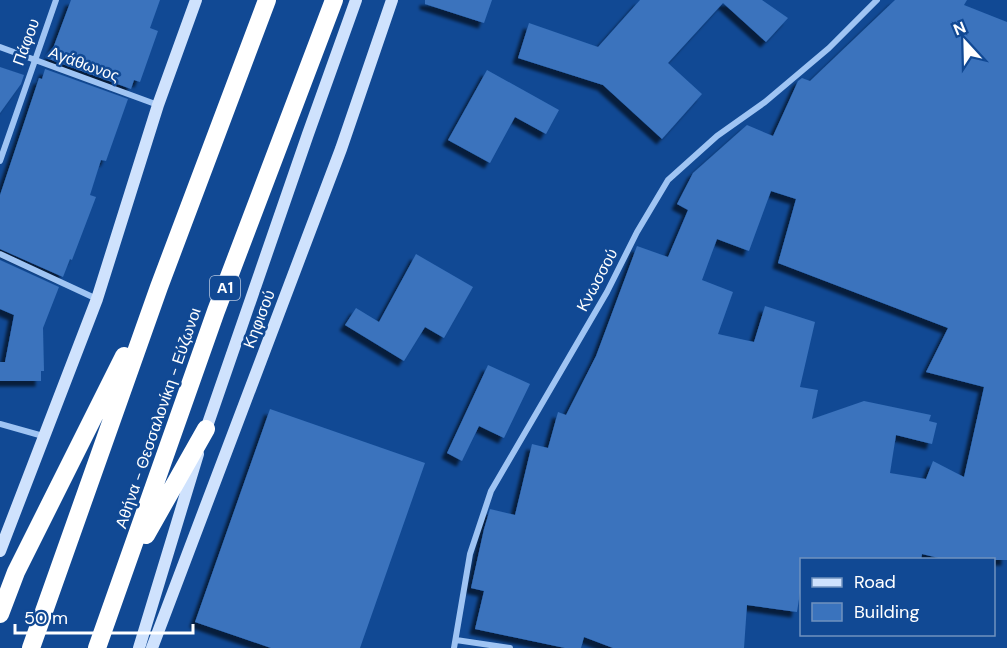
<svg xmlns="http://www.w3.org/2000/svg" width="1007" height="648" viewBox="0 0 1007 648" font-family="'DM Sans',sans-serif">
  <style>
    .building { fill: #3a73bd; fill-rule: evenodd; filter: url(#shadow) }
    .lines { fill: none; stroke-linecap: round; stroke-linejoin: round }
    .street { stroke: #9fc4f3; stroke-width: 6 }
    .secondary { stroke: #cfe2fd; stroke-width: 12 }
    .highway { stroke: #fff; stroke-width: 18 }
    .labels { text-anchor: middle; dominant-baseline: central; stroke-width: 5; stroke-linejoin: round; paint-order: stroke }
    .shield { fill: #114994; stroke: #b8c8df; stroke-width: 1.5 }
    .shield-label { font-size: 15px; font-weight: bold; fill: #fff }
    .street-label { font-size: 16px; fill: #fff; stroke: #114994 }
  </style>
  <defs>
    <filter id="shadow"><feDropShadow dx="-5.5" dy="5.5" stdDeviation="1.5" flood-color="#0009"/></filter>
  </defs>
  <rect width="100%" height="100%" fill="#114994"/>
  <!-- building -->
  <path class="building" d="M71 0H160L150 28 158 31 140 82 134 80 131 89 49 59Z
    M425 0H492L484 23 425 4Z
    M640 0H762L788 18 766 42 723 3 668 63 702 94 662 139 603 85 518 58 529 23 598 47Z
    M895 0H967L964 5 1007 22V560H947L922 554 921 560H801V586L797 612 747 605 744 648H613L584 637 581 648H565L475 629 484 591 471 588 484 529 490 509 515 515 532 444 548 448 558 412 566 415 596 356 637 246 668 257 688 210 677 204 693 173 747 125 773 136 798 81 802 78 810 81ZM771 191 796 199 778 263 948 328 926 372 984 387 964 477 933 461 926 479 890 473 896 435 932 444 937 423 929 421 931 415 864 401 812 419 818 390 800 387 815 322 765 306 754 342 718 334 733 292 702 280 717 239 749 251Z
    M0 67 24 75 21 84 0 113Z
    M45 69 128 99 106 161 101 160 90 195 96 197 72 260 70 259 63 277 0 249V195L39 78 42 79Z
    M487 70 559 110 546 134 515 117 490 163 448 140Z
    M416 254 473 287 444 338 425 327 404 361 345 325 356 308 379 322Z
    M0 260 59 287 43 328 44 371H41V381H0V362H5L14 315 0 309Z
    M488 365 530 384 504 438 479 426 462 461 447 453Z
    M270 409 425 463 360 648H271L195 622Z"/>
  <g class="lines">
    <!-- street -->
    <path class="street" d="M0 47 158 105
      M0 161 56 0
      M0 254 97 299
      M0 424 43 436
      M456 640 510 648
      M454 648 470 554 491 491 607 292 637 232 668 180 717 136 765 102 829 48 877 0"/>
    <!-- secondary -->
    <path class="secondary" d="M204 435 308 134 356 0
      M0 551 97 299 158 105 196 0
      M139 648 198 454
      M152 648 341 149 392 0"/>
    <!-- highway -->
    <path class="highway" d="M146 535 206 429
      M0 614 16 572 124 356
      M31 648 159 287 267 0
      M97 648 216 311 334 0"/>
  </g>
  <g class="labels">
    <!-- shield labels -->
    <rect class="shield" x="210" y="276" width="30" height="24" rx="4.5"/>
    <g class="shield-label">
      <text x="225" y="288">Α1</text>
    </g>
    <!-- street labels -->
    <g class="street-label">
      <text transform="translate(26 42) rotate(-70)">Πάφου</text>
      <text transform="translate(84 64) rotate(20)">Αγάθωνος</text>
      <text transform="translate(597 280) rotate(-62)">Κνωσσού</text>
      <text transform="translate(259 319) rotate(-69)">Κηφισού</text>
      <text transform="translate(158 418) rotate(-71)">Αθήνα - Θεσσαλονίκη - Εύζωνοι</text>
    </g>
  </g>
  <!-- legend -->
  <rect x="800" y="558" width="195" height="78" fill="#114994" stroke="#7092bf" stroke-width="1.5"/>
  <rect x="812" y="578" width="30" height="9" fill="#cfe2fd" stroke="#7092bf" stroke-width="1.5"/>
  <text x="854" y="588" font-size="18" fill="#ffffff">Road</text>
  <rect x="812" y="603" width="30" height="18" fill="#3a73bd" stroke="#7092bf" stroke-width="1.5"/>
  <text x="854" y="618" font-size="18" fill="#ffffff">Building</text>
  <!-- north arrow -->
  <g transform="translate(965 42) rotate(338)" stroke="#114994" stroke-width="4.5" paint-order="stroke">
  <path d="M0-4.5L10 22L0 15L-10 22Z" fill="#ffffff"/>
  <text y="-9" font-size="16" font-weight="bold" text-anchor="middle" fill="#ffffff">N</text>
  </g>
  <!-- scale -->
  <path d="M15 624v9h178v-9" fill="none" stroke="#ffffff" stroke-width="3"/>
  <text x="24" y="624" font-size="18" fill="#ffffff" stroke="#114994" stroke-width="4.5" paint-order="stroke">50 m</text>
</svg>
